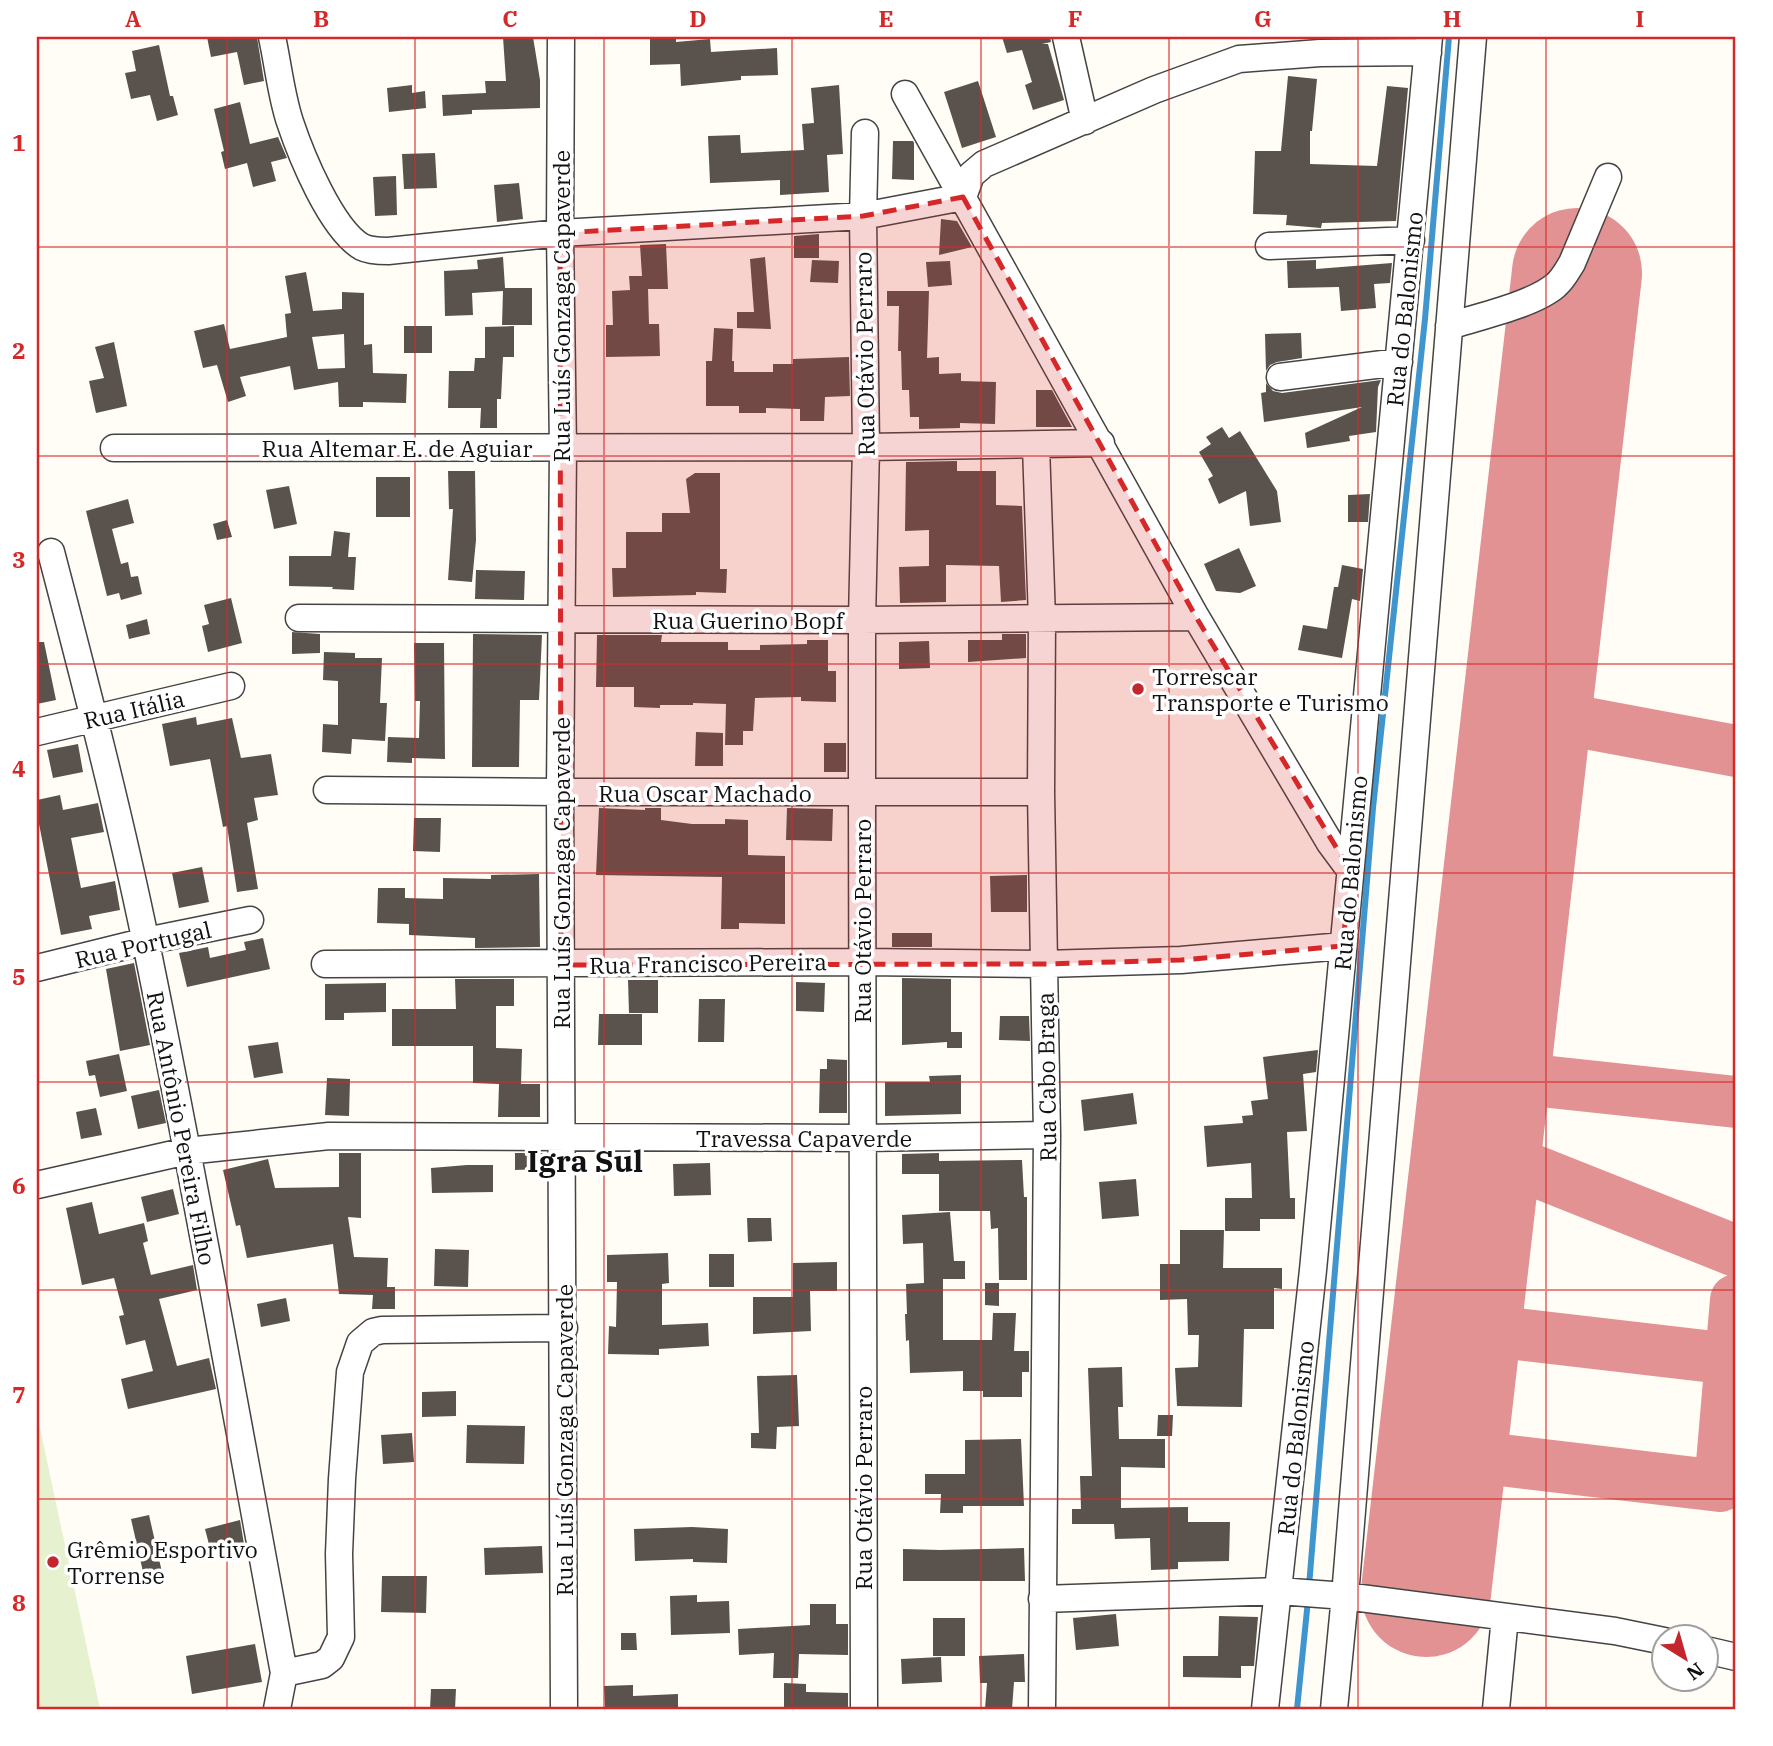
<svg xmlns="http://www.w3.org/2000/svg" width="1773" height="1746" viewBox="0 0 1773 1746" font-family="'IBM Plex Serif',serif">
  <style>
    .pitch { fill: #e6f2cf }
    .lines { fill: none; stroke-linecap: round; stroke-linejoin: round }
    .stream { stroke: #3f96cf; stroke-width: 6 }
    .taxiway { stroke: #e29292; stroke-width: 52 }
    .runway { stroke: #e29292; stroke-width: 130 }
    .building { fill: #5a524d; fill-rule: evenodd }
    .minor-casing { stroke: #444; stroke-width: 29 }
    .minor { stroke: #fff; stroke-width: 26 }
    .marked { fill: #d62828; fill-opacity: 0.2; stroke: #d62828; stroke-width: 5; stroke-dasharray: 14 9; stroke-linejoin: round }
    .grid { fill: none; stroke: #d62828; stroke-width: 2; stroke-opacity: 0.55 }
    .poi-dot { fill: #c4262e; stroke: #fff; stroke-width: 2.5 }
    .labels { text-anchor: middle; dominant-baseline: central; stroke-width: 7; stroke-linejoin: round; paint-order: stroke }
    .street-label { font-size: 23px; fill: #111; stroke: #fff }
    .poi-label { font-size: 23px; fill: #111; stroke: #fff; text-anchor: start }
    .district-label { font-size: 30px; font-weight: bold; fill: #111; stroke: #fff }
    .neatline { fill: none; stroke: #d62828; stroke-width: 2.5 }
    .grid-label { font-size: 23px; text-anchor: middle; font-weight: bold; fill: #d62828 }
  </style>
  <rect width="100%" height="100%" fill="#fffdf5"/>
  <!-- pitch -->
  <path class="pitch" d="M37 1414 100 1709H37Z"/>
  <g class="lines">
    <!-- stream -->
    <path class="stream" d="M1309 1586 1373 808 1425 319 1449 37
      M1297 1709 1308 1600"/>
    <!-- taxiway -->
    <path class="taxiway" d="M1527 712 1736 751
      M1486 1075 1736 1102
      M1477 1148 1736 1251
      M1456 1327 1731 1359
      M1442 1453 1720 1486 1736 1300"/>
    <!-- runway -->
    <path class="runway" d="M1426 1592 1577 273"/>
  </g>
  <!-- building -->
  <path class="building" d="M207 37H257L264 81 244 85 237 52 211 57Z
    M503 37H533L540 80V108L472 110V114L443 116 442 95 486 93 485 81H506Z
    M650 37H676V42L710 39 711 52 777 48 778 75 741 76V80L681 86 680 64 650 65Z
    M1002 37H1050L1051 42 1042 44H1048L1064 100 1033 110 1025 85 1032 82 1022 50 1007 53Z
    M159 45 170 96H173L178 115 157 121 150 95 131 99 125 73 136 71 132 51Z
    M1288 76 1317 79 1312 131H1310V164L1377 166 1387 86 1408 88 1396 221 1322 223 1321 228 1286 225 1287 215 1253 214 1255 151H1281Z
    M978 81 996 137 962 148 944 92Z
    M412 85V93L425 91 426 108 389 112 387 88Z
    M839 85 843 154 827 155 829 192 780 195V180L710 183 708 136 740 135 741 153 804 150 802 124 814 123 811 88Z
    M240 102 250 144 278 137 287 158 271 162 276 181 253 187 247 163 225 169 221 152 224 151 214 109Z
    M893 141H913L914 143V180L892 179Z
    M435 153 437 188 404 189 402 154Z
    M396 176 397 215 375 216 373 177Z
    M519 183 523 219 497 222 494 185Z
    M941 219 957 221 972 247 939 255Z
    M819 234V258H794V236Z
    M666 244 668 289H648L649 324H659L660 356 606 357V325H613L612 291 630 290 629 276H642L640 245Z
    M503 257 505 288H532V325H502L503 291 472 293 473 315 445 316 444 271 478 269 477 260Z
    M765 257 771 329 737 328V312H754L750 259Z
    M812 260 839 261 838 283 810 282Z
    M1316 260V269L1392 263 1390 283 1374 284 1376 308 1341 311 1339 287 1288 288 1287 261Z
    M950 261 952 285 928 287 926 262Z
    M306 272 313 311 342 309V292L364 293V345L372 344 373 373 407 374 406 403 363 402V407H339L338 382 294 390 290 366 240 377 246 396 228 402 217 365 203 368 194 331 224 324 230 349 287 337 285 314 291 313 285 276ZM344 334 345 368 318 369 312 337Z
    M887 291H929L927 358 939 357V374L961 373V381L996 382 995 424 960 423V428L919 429V417H910L909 390H902L901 351H898L899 306H887Z
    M404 326H432V353H404Z
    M514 326V357H503L501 399H497V428H480L481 408H448L449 371H474L475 358H485V327Z
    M714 328 733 329 732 361H734V372H773V364H793V359L849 357 850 396 825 397 824 421H800V409L766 408V413H739V406H706V361H712Z
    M1301 333 1302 358 1277 362 1270 365 1266 371 1265 334Z
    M114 342 127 406 96 413 89 381 104 378 95 347Z
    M1381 380 1378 387 1376 432 1349 436 1350 441 1307 448 1305 433 1362 407 1264 422 1261 393 1266 392V383L1273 391 1282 393Z
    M1036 390H1052L1072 427H1036Z
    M1222 427 1229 438 1240 431 1277 491 1281 522 1250 526 1246 491 1219 504 1208 479 1213 476 1199 452 1211 444 1206 437Z
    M957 461V471H996V505L1022 506 1026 600 1001 602 999 566 946 565V602L900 603 899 567 929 566V530L905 531 906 462Z
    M448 471H475L476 540 472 582 448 580 453 509H449Z
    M695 473H720V569H727L726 593 696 592V595L613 597 612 568H626V532H662V513H690L686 479Z
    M376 477H410V517H376Z
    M289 486 297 524 274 529 266 490Z
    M1370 494 1368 522H1348V495Z
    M128 499 134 523 112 529 121 564 128 562 131 577 138 576 142 594 121 600 119 593 107 596 86 511Z
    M227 520 232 537 217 540 213 524Z
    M334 531 350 533 348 557H356L354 590 332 589 333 587 289 586V556H331Z
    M1239 548 1256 586 1240 593 1216 591 1204 564Z
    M1342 565 1363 569 1360 601 1352 599 1342 658 1298 650 1303 625 1327 629 1334 587H1338Z
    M476 570 525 571 524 600 475 599Z
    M231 598 242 643 208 652 202 626 209 624 204 605Z
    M147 619 150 634 129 639 126 625Z
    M292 632 320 634V653L292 654Z
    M473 634 542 635 539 700H520L519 767H472Z
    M1002 634H1026V658L968 662V640H1002Z
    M597 635H662L661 642H728V650H760V645L807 644V640H828V671H836V702L801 701V697L755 698 753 731H743V745H725L726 704 693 703V705H660V708L634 707V687H596Z
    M929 641 930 668 899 669V642Z
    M37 642H44L56 700 37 704Z
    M414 643H444L445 759 412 758V763L387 762 388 737 419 738 420 701H415Z
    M324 652 355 653V658H382L380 703H387L385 741 352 739 351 754 322 752 323 724 338 725V681L323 680Z
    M196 717 197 725 232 718 241 758 271 754 278 795 254 798 258 820 247 823 258 889 237 892 227 826 223 827 210 759 170 766 162 724Z
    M696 732 723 733V766H695Z
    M824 743H846V772H824Z
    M78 744 83 772 53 778 47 750Z
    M60 795 63 810 98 803 104 832 71 838 81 888 115 881 120 910 89 916 92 929 61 935 37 814V800Z
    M599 808 645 810V808H661V820L692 824H725V819L748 820V855L785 856V924L739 923V929H721L722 877 596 875Z
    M787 808 833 809 832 841 786 840Z
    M414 818H441L440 852 413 851Z
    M202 867 209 902 179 908 172 873Z
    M539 874 540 947 475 948V938L409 935V924L377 923 378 888H405V898L443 899V878L491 879V875Z
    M1027 875V912H991L990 876Z
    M892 933H932V947H892Z
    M263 938 270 969 187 987 179 953 208 947 210 958 246 950 244 942Z
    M134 963 150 1045 120 1051 106 969Z
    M902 978 951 979V1032H962V1048H947V1042L902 1045Z
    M455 979H514V1006H496V1048L522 1049 521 1084H540V1117H498L499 1084 473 1083V1046H392V1009H456Z
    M628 980H658V1013H629Z
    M796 982 825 983 824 1012 796 1011Z
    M386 983V1012L344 1013V1020H325V984Z
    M699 999H725L724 1042H698Z
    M599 1014H642V1045H598Z
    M1000 1016H1029L1030 1041 999 1040Z
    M278 1042 283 1073 254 1078 248 1046Z
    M1318 1050 1316 1072 1303 1074 1307 1131 1287 1132 1290 1198H1295V1219H1260V1231H1225V1198H1252L1251 1163 1207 1167 1204 1126 1243 1123 1242 1116 1253 1115 1251 1101 1268 1099 1263 1057Z
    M119 1054 127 1091 100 1097 95 1075 89 1076 86 1061Z
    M827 1059 847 1060V1113H819L820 1069H827Z
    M961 1075V1114L885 1116V1082H930L929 1076Z
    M327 1078 350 1079 349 1116 325 1115Z
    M159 1090 166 1123 138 1129 131 1096Z
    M1133 1093 1137 1124 1084 1131 1081 1100Z
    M96 1108 102 1135 81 1139 76 1112Z
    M339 1153H361V1218L348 1217 354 1257 388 1258 387 1287H395V1309H372L373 1295 339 1294 333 1244 247 1258 240 1225 236 1226 223 1170 268 1159 275 1188 339 1187Z
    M515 1153H543V1169L515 1170Z
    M939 1153V1161L1022 1160 1024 1197H1027V1280H999L998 1228 991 1229 990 1211H939V1174H902V1154Z
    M710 1163 711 1195 674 1196 673 1164Z
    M467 1165H493V1192L432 1193 431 1168Z
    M1136 1179 1139 1216 1102 1219 1099 1182Z
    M173 1189 179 1214 147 1222 141 1197Z
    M92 1202 99 1234 144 1223 148 1241 143 1243 151 1275 193 1265 197 1290 159 1299 177 1366 209 1358 216 1389 128 1409 121 1379 153 1371 145 1340 126 1345 119 1316 124 1315 114 1278 82 1285 66 1208Z
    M950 1212 954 1261H965V1279H943V1340H992L993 1313H1016L1014 1351H1029V1372H1022V1397H983V1391H963V1371L910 1373 909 1340 906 1341 905 1314H907L906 1284 924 1283 923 1243 903 1244 902 1215Z
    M747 1218H771L772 1241 748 1242Z
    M1180 1230H1224L1223 1268H1282V1289L1274 1288V1329H1244L1242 1407 1177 1406 1175 1368 1198 1367 1199 1335H1188L1187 1299 1160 1300V1264H1180Z
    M435 1249 469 1250 468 1287 434 1286Z
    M668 1253 669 1283 662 1284V1325L708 1323 709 1346 659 1349V1355L608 1354 609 1326 616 1327 617 1282H607V1255Z
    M709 1254H734V1287H709Z
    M837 1262V1291H810L811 1331 753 1334V1297H793V1263Z
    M985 1283H999V1306L985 1305Z
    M286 1298 290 1321 261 1327 257 1304Z
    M1122 1367 1123 1407H1118L1119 1439H1165V1468L1121 1467V1508L1188 1507V1522H1230L1229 1561 1178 1562V1569L1151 1570 1150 1538 1115 1539 1114 1524H1072V1509H1081L1080 1476H1092L1088 1368Z
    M797 1375 799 1426 777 1427 776 1449 751 1448V1433H759L757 1376Z
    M456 1391V1416L422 1417V1392Z
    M1158 1415H1173L1172 1436H1157Z
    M467 1425 525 1426 524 1464 466 1463Z
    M412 1433 414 1462 383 1464 381 1435Z
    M1021 1439 1024 1506H963V1513H940L941 1494H925V1474H965V1440Z
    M149 1515 164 1581 146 1585 131 1519Z
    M240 1520 244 1544 211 1552 205 1529Z
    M692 1527 728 1529 727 1563 693 1562V1559L635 1561 634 1529Z
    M542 1546 543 1573 485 1575 484 1548Z
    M1024 1548 1025 1581H903V1549L940 1550Z
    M382 1576H427L426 1613 381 1612Z
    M697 1595V1602L729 1601 730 1633 671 1635 670 1596Z
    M810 1604H836V1624H848V1655L799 1654 798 1678H773L774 1653 739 1655 738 1629 810 1625Z
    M1116 1614 1119 1646 1076 1650 1073 1618Z
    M1219 1616 1258 1617 1254 1666H1241V1678L1183 1677V1656H1218Z
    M933 1618H965V1656H933Z
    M621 1633H636L637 1650H621Z
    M255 1644 262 1682 192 1694 186 1656Z
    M1024 1654 1025 1682H1014L1012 1709H985L987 1683H980L979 1656Z
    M941 1657 942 1682 902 1684 901 1659Z
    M784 1683 806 1684V1692L848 1693V1709H784Z
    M633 1685V1696L678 1694V1709H605L604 1686Z
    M431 1689H456L455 1709H430Z"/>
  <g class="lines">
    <defs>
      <path id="minor" d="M272 37C278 64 281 95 290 122 301 155 331 229 362 247 370 251 380 251 388 251L560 233 863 216 963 197
        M561 37 560 233 563 448 560 792 564 1709
        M1066 37 1085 121
        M905 94 1196 617 1330 843 1350 870
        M963 197 971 175 984 164 1154 90 1239 59 1320 53 1428 52
        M1269 246 1411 240
        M1449 326C1478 317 1535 304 1556 285 1563 279 1567 271 1572 263L1608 177
        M1280 377 1399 362
        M1036 446 1042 619 1041 792 1047 1135 1042 1709
        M114 448 866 447 1101 443
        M51 552C85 682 119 812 146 943 196 1186 239 1430 284 1673L277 1709
        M299 618 862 620 1196 617
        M37 732 231 686
        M327 790 560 792H1041
        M325 964 863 962 1044 964 1181 960 1343 946
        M37 968 146 941 250 920
        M37 1185 187 1151 329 1136 863 1138 1047 1135
        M1042 1599 1279 1591 1345 1596 1615 1631 1664 1641
        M1706 1650 1736 1657
        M284 1673 322 1665 331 1658 341 1637 339 1554 342 1479 350 1372 360 1343 373 1332 382 1330 564 1328
        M864 1709 862 793V620L866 447 863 216 865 133
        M1265 1709 1313 1270 1429 37
        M1334 1709 1345 1596 1473 37
        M1496 1709 1505 1617"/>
    </defs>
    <!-- minor casing -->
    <use href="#minor" class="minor-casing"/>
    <!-- minor -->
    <use href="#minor" class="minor"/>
  </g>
  <!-- marked area -->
  <path class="marked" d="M963 197 1196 617 1350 870 1343 946 1181 960 1044 964 561 965 560 233 863 216Z"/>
  <!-- grid -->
  <path class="grid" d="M227 37V1709M415 37V1709M604 37V1709M792 37V1709M981 37V1709M1169 37V1709M1358 37V1709M1546 37V1709M37 247H1736M37 456H1736M37 664H1736M37 873H1736M37 1082H1736M37 1290H1736M37 1499H1736"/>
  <!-- markers -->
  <g class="poi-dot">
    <circle cx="1138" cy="689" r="7"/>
    <circle cx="53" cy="1562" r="7"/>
  </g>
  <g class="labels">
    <!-- street labels -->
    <g class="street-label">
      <text transform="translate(561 306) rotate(-90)">Rua Luís Gonzaga Capaverde</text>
      <text transform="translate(1404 309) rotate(-84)">Rua do Balonismo</text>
      <text transform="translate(864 354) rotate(-91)">Rua Otávio Perraro</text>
      <text x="397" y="448">Rua Altemar E. de Aguiar</text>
      <text x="748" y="620">Rua Guerino Bopf</text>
      <text transform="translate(134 709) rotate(-13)">Rua Itália</text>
      <text x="705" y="793">Rua Oscar Machado</text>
      <text transform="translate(561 873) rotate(-90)">Rua Luís Gonzaga Capaverde</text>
      <text transform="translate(1350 873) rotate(-85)">Rua do Balonismo</text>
      <text transform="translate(862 921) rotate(-90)">Rua Otávio Perraro</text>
      <text transform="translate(143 944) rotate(-13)">Rua Portugal</text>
      <text transform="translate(708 963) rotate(-1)">Rua Francisco Pereira</text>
      <text transform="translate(1046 1077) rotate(-91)">Rua Cabo Braga</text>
      <text transform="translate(182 1128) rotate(79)">Rua Antônio Pereira Filho</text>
      <text x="804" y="1138">Travessa Capaverde</text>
      <text transform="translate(1295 1438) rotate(-84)">Rua do Balonismo</text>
      <text transform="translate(564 1440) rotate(-90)">Rua Luís Gonzaga Capaverde</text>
      <text transform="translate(863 1488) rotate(-90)">Rua Otávio Perraro</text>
    </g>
    <!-- poi labels -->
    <g class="poi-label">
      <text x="1152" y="676">Torrescar<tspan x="1152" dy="26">Transporte e Turismo</tspan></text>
      <text x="67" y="1549">Grêmio Esportivo<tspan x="67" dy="26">Torrense</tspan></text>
    </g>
    <!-- district labels -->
    <g class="district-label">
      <text x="585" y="1160">Igra Sul</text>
    </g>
  </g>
  <!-- border -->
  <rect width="1773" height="1746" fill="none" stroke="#ffffff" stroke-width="77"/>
  <!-- north arrow -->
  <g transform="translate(1685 1658) rotate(143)"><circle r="33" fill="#ffffff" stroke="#a0a0a0" stroke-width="2"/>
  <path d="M0-5L12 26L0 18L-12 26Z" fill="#c4262e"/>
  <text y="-10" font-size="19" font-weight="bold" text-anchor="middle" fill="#111111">N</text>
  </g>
  <rect x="38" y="38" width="1696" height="1670" class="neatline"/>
  <g class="grid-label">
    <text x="133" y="27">A</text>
    <text x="321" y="27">B</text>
    <text x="510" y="27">C</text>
    <text x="698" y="27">D</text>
    <text x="886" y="27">E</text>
    <text x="1075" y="27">F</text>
    <text x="1263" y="27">G</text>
    <text x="1452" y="27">H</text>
    <text x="1640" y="27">I</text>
    <text x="19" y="151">1</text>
    <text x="19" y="359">2</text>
    <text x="19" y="568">3</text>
    <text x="19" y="777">4</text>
    <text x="19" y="985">5</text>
    <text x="19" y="1194">6</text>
    <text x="19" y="1403">7</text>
    <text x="19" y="1611">8</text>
  </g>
</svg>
